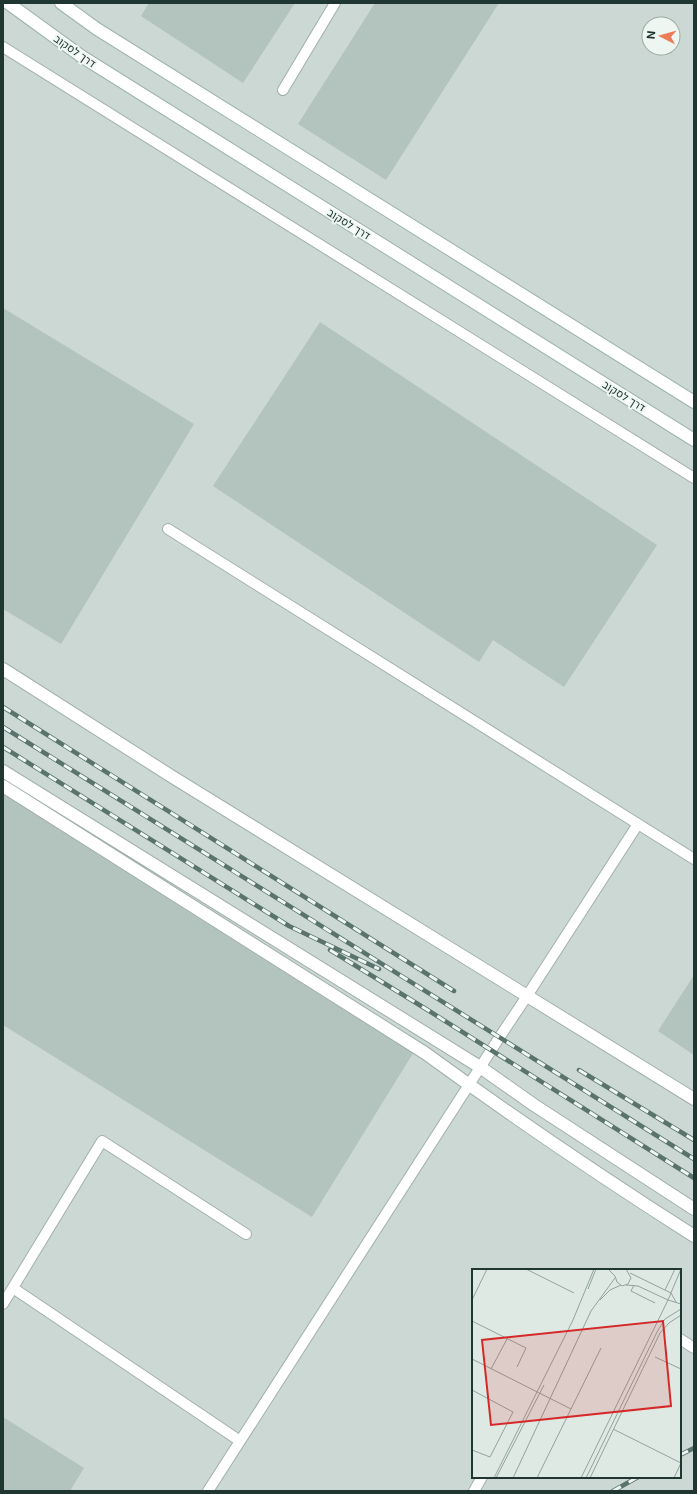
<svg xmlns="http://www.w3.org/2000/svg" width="697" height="1494" viewBox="0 0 697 1494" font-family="Inter,Heebo,sans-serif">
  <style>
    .built { fill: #ccd8d3; fill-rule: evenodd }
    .building { fill: #b3c3bd }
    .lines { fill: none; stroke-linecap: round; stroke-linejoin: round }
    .lane-casing { stroke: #a1b0ab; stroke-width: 12 }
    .street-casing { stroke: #a1b0ab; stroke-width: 14 }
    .secondary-casing { stroke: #9db4ac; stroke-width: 14 }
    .lane { stroke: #fff; stroke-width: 10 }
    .street { stroke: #fff; stroke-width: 12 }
    .secondary { stroke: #fff; stroke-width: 12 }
    .rail-casing { stroke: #5a736d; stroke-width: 4.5 }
    .rail { stroke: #eef6f2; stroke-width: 3; stroke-dasharray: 9; stroke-linecap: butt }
    .labels { text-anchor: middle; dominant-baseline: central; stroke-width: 4; stroke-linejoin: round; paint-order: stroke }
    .street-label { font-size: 11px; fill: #203731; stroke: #eef6f2 }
    .inset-road { fill: none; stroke: #92a29c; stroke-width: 1 }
    .view { fill: #d62828; fill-opacity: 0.15; stroke: #d62828; stroke-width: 2 }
    .inset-edge { fill: none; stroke: #203731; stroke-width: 2 }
  </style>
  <rect width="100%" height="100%" fill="#dee9e4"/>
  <!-- built -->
  <path class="built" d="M3 3H694V1491H3ZM649 24H673V48H649ZM473 1270H680V1477H473Z"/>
  <!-- building -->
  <path class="building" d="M149 3H295L243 83 141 16Z
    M375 3H499L386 180 298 124Z
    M3 308 194 424 61 644 3 609Z
    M320 322 657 545 564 687 493 640 479 662 213 486Z
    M3 793 415 1050 312 1217 3 1025Z
    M694 975V1055L658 1031Z
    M3 1417 84 1468 70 1491H3Z"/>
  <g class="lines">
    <defs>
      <path id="lane" d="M3 47 694 478
        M283 90 335 3
        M168 529 638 824
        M13 1288 240 1441
        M3 1304 102 1141 246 1234
        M680 1339 694 1348
        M208 1491 499 1038 527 996 638 824 694 859
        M474 1491 482 1477"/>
      <path id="street" d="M3 669 171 776 694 1099
        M3 771 480 1067 534 1105 694 1209
        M3 786 425 1053C513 1117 603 1178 694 1236"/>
      <path id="secondary" d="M8 3 81 56 694 440
        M61 3 97 29 694 402"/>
    </defs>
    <!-- lane casing -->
    <use href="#lane" class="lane-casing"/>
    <!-- street casing -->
    <use href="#street" class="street-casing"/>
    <!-- secondary casing -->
    <use href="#secondary" class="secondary-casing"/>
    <!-- lane -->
    <use href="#lane" class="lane"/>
    <!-- street -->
    <use href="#street" class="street"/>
    <!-- secondary -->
    <use href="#secondary" class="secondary"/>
    <defs>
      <path id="rail" d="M3 707 454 991
        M3 727 694 1159
        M3 747 289 926 379 969
        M330 950 426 1009 694 1178
        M579 1070 694 1140
        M680 1455 694 1448
        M613 1491 638 1477"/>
    </defs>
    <!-- rail casing -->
    <use href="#rail" class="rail-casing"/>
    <!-- rail -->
    <use href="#rail" class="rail"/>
  </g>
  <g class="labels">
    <!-- street labels -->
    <g class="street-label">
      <text transform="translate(75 51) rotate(35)">דרך לסקוב</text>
      <text transform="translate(349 224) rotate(32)">דרך לסקוב</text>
      <text transform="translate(624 396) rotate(32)">דרך לסקוב</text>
    </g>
  </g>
  <!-- overview -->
  <g transform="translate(472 1269)">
    <rect width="209" height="209" fill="#dee9e4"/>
    <path class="inset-road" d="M54 0 102 24M136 0 143 7 145 13 150 17 156 15 159 9 154 0M158 4 199 24 204 33M154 16 166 17 196 31 209 0M162 16 159 22 183 34M116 20 124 0M193 21 203 0M0 31 15 0M128 31 138 21 149 16M0 52 54 79 45 98M183 88 209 100M0 90 99 140 65 209M19 100 35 70M0 121 41 143 18 188 0 181M99 140 129 79M141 160 209 194M22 209 101 51 122 0M24 209 72 116M41 209 119 42 143 9M109 209 196 31 209 35M114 209 185 63 193 50 209 40M118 209 188 64 197 54 209 46M202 209 209 194"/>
    <path class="view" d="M191 52 199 137 19 156 10 71Z"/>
    <rect width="209" height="209" class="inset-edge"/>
  </g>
  <!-- border -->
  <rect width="697" height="1494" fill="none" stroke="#203731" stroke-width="8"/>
  <!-- north arrow -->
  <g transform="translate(661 36) rotate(276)"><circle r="19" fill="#eef6f2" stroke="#9caaa5"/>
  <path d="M0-3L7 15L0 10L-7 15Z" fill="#ec7d58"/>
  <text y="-6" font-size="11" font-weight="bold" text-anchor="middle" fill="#203731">N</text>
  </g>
</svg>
